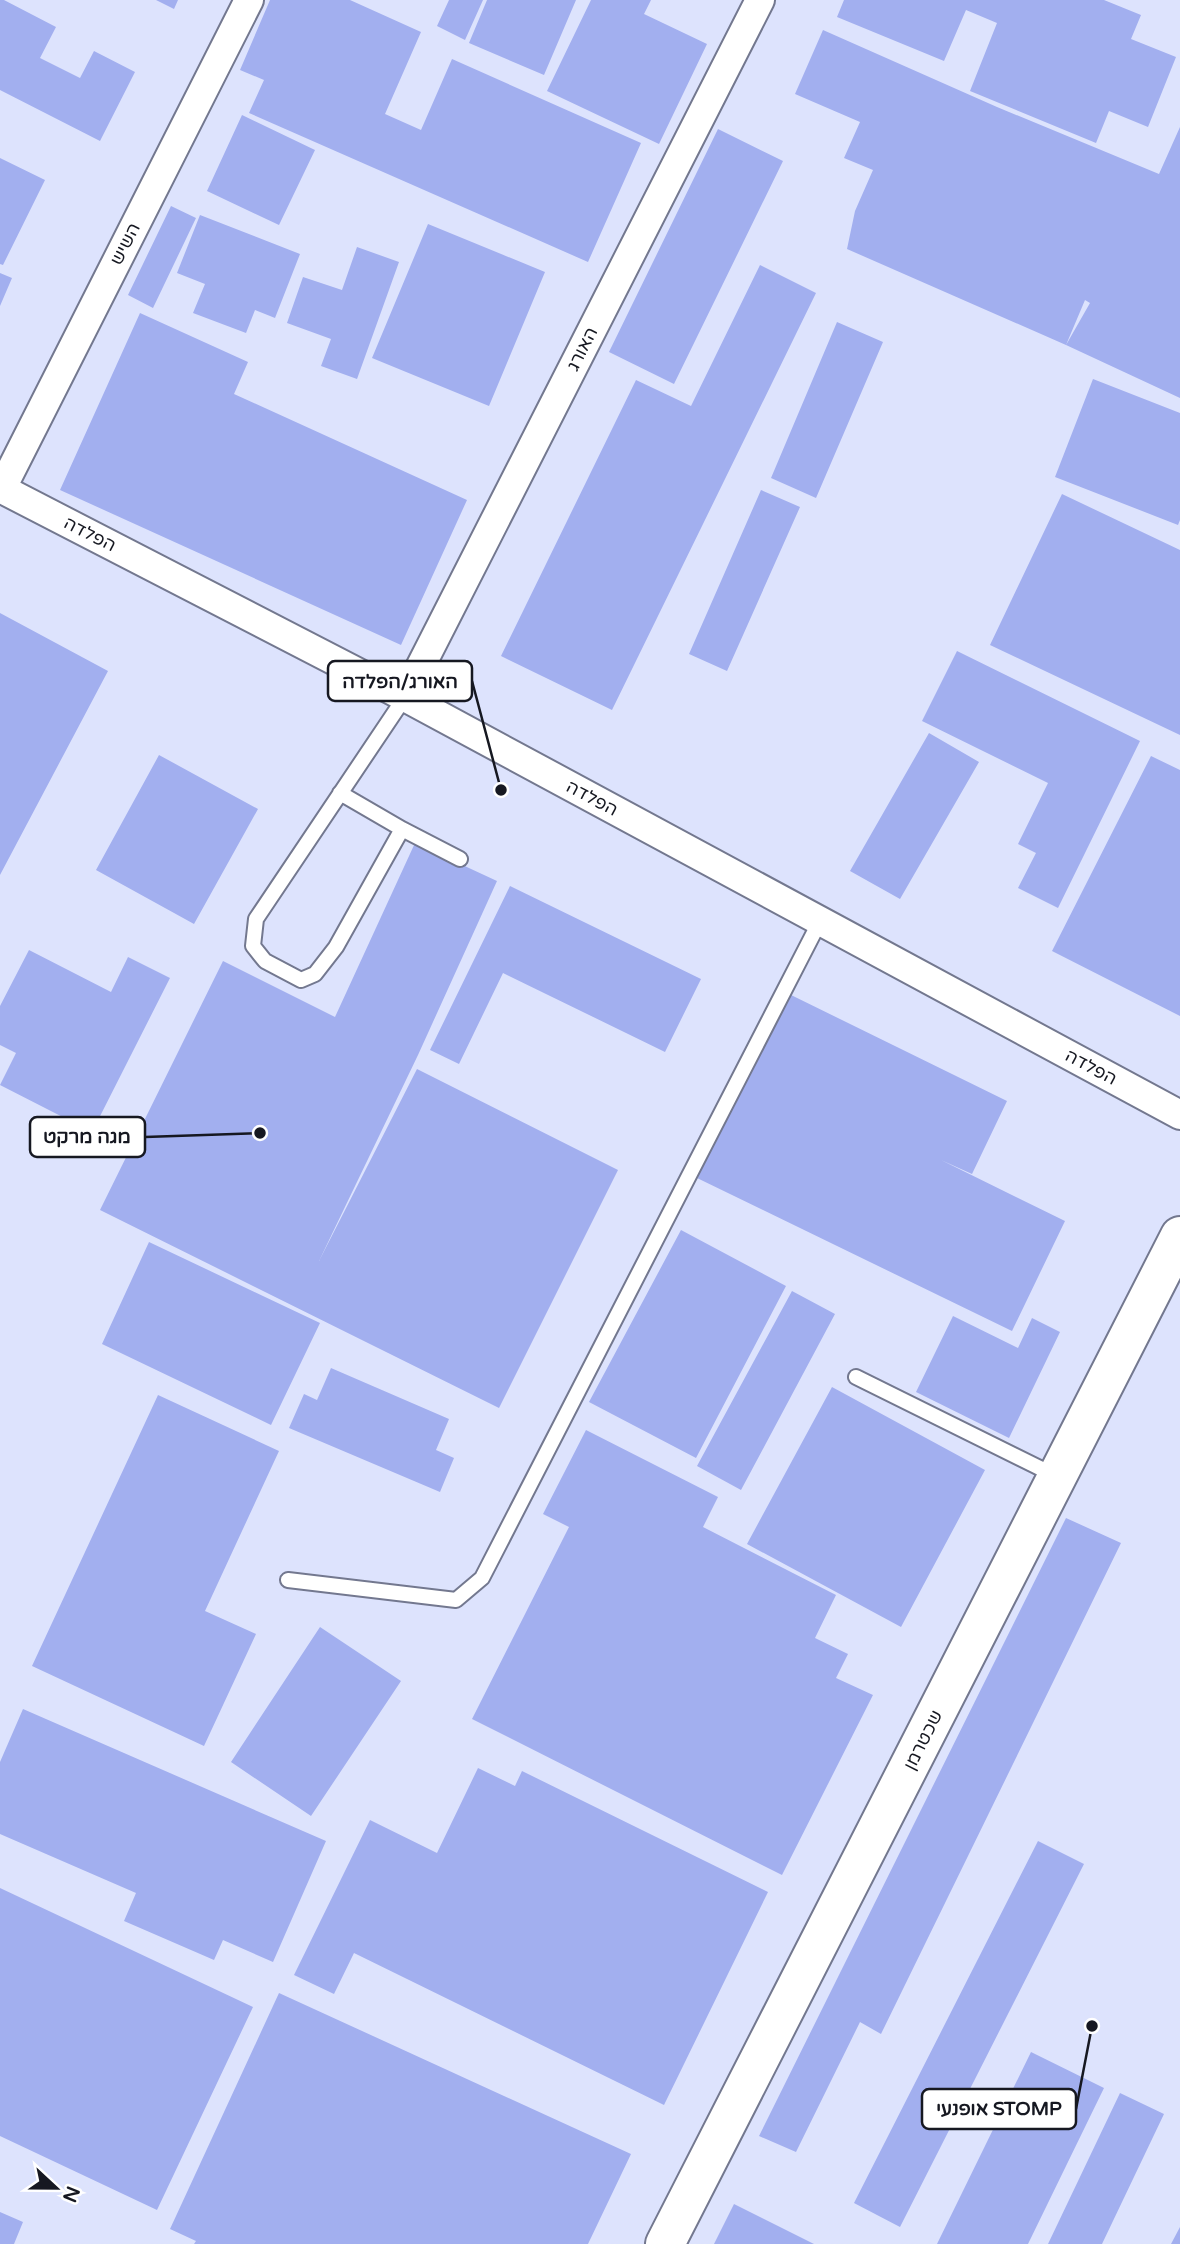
<svg xmlns="http://www.w3.org/2000/svg" width="1180" height="2244" viewBox="0 0 1180 2244" font-family="'Varela Round',Heebo,sans-serif">
  <style>
    .building { fill: #a2afef; fill-rule: evenodd }
    .lines { fill: none; stroke-linecap: round; stroke-linejoin: round }
    .lane-casing { stroke: #73788f; stroke-width: 18 }
    .street-casing { stroke: #73788f; stroke-width: 32 }
    .secondary-casing { stroke: #73788f; stroke-width: 42 }
    .lane { stroke: #fff; stroke-width: 14 }
    .street { stroke: #fff; stroke-width: 28 }
    .secondary { stroke: #fff; stroke-width: 38 }
    .labels { text-anchor: middle; dominant-baseline: central; stroke-width: 5; stroke-linejoin: round; paint-order: stroke }
    .street-label { font-size: 18px; fill: #161821; stroke: #fff }
    .leader { fill: none; stroke: #161821; stroke-width: 2.5 }
    .callout-dot { fill: #161821; stroke: #fff; stroke-width: 2.5 }
    .callout { fill: #fff; stroke: #161821; stroke-width: 2.5 }
    .callout-label { font-size: 19px; text-anchor: middle; font-weight: bold; fill: #161821 }
  </style>
  <rect width="100%" height="100%" fill="#dde3fd"/>
  <!-- building -->
  <path class="building" d="M0 0H4L56 27 40 58 80 78 94 51 135 72 100 141 0 90Z
    M156 0H178L174 9Z
    M270 0H350L421 32 385 114 421 130 452 59 641 143 588 262 249 113 264 80 240 70Z
    M449 0H483L465 40 437 26Z
    M487 0H576L544 75 469 43Z
    M591 0H651L644 14 707 44 659 144 547 91Z
    M844 0H1104L1141 15 1131 39 1176 57 1148 127 1109 111 1096 143 970 91 997 23 966 10 944 61 837 17Z
    M823 30 997 107 1159 174 1180 127V398L1066 345 847 249 855 211 873 170 844 158 860 122 795 94ZM1085 300 1090 303 1066 345Z
    M242 115 315 150 279 225 207 191Z
    M718 129 783 161 674 384 609 352Z
    M0 158 45 180 3 265 0 264Z
    M171 206 196 218 153 308 128 295Z
    M200 215 300 254 275 318 255 310 246 333 193 313 205 284 177 273Z
    M428 224 545 272 489 406 372 358Z
    M357 247 399 262 357 379 321 366 331 339 287 323 303 277 342 290Z
    M760 265 816 293 612 710 501 656 636 380 691 406Z
    M0 273 12 278 0 306Z
    M140 313 248 362 234 394 467 500 401 645 60 490Z
    M837 322 883 342 816 498 771 478Z
    M1093 379 1180 413V520L1178 525 1055 477Z
    M761 490 800 507 727 671 689 654Z
    M1062 494 1180 550V735L990 645Z
    M0 613 108 671 0 875Z
    M957 651 1140 741 1058 908 1018 888 1036 853 1018 844 1048 783 922 721Z
    M929 733 979 762 900 899 850 871Z
    M159 755 258 809 194 924 96 870Z
    M1151 756 1180 770V1016L1052 951Z
    M415 843 497 881 418 1055 319 1261 417 1069 618 1170 499 1408 100 1210 223 961 335 1017Z
    M510 886 701 979 665 1052 503 973 459 1064 430 1050Z
    M29 950 111 992 128 957 170 978 92 1132 0 1085 16 1053 0 1045V1006Z
    M789 994 1007 1101 972 1174 941 1160 1065 1221 1012 1331 697 1178Z
    M681 1230 786 1286 696 1458 589 1402Z
    M149 1242 320 1323 271 1425 102 1344Z
    M792 1291 835 1314 741 1490 697 1466Z
    M953 1316 1018 1348 1032 1318 1060 1332 1009 1438 916 1392Z
    M331 1368 449 1419 436 1450 454 1458 440 1492 289 1428 304 1394 317 1400Z
    M832 1387 985 1470 901 1627 747 1544Z
    M158 1395 279 1451 205 1611 256 1634 204 1746 32 1666Z
    M586 1430 718 1497 703 1527 836 1595 815 1638 848 1654 836 1678 873 1695 782 1875 472 1719 569 1527 543 1514Z
    M1066 1518 1121 1543 881 2034 860 2022 796 2152 759 2136Z
    M320 1627 401 1681 311 1816 231 1762Z
    M23 1709 326 1841 273 1962 223 1940 214 1960 124 1921 136 1893 0 1834V1762Z
    M478 1768 515 1786 522 1771 768 1892 664 2105 354 1953 334 1994 294 1975 370 1820 437 1853Z
    M1038 1841 1084 1864 900 2227 854 2203Z
    M0 1888 253 2007 157 2210 0 2136Z
    M279 1993 631 2154 588 2244H194L196 2241 170 2229Z
    M1031 2052 1104 2088 1028 2244H937Z
    M1120 2093 1164 2114 1102 2244H1048Z
    M734 2204 814 2244H714Z
    M0 2212 23 2222 14 2244H0Z
    M1180 2227V2244H1171Z"/>
  <g class="lines">
    <defs>
      <path id="lane" d="M405 697 256 919 253 946 265 961 301 980 315 974 336 947 402 829 460 859
        M340 793 402 829
        M856 1377 1056 1476
        M288 1580 456 1600 482 1578 820 921"/>
      <path id="street" d="M0 488 405 697 1180 1115
        M2 488 249 0
        M405 697 760 0"/>
      <path id="secondary" d="M665 2244 1180 1236"/>
    </defs>
    <!-- lane casing -->
    <use href="#lane" class="lane-casing"/>
    <!-- street casing -->
    <use href="#street" class="street-casing"/>
    <!-- secondary casing -->
    <use href="#secondary" class="secondary-casing"/>
    <!-- lane -->
    <use href="#lane" class="lane"/>
    <!-- street -->
    <use href="#street" class="street"/>
    <!-- secondary -->
    <use href="#secondary" class="secondary"/>
  </g>
  <g class="labels">
    <!-- street labels -->
    <g class="street-label">
      <text transform="translate(125 244) rotate(-63)">השיש</text>
      <text transform="translate(582 349) rotate(-63)">האורג</text>
      <text transform="translate(90 534) rotate(27)">הפלדה</text>
      <text transform="translate(592 798) rotate(28)">הפלדה</text>
      <text transform="translate(1091 1067) rotate(28)">הפלדה</text>
      <text transform="translate(923 1740) rotate(-63)">שכטרמן</text>
    </g>
  </g>
  <!-- callouts -->
  <path class="leader" d="M501 790L472 681M260 1133L145 1137M1092 2026L1076 2109"/>
  <g class="callout-dot">
    <circle cx="501" cy="790" r="7"/>
    <circle cx="260" cy="1133" r="7"/>
    <circle cx="1092" cy="2026" r="7"/>
  </g>
  <g class="callout">
    <rect x="328" y="661" width="144" height="40" rx="7"/>
    <rect x="30" y="1117" width="115" height="40" rx="7"/>
    <rect x="922" y="2089" width="154" height="40" rx="7"/>
  </g>
  <g class="callout-label">
    <text x="400" y="688">האורג/הפלדה</text>
    <text x="87" y="1143">מגה מרקט</text>
    <text x="999" y="2115">אופנעי STOMP</text>
  </g>
  <!-- north arrow -->
  <g transform="translate(56 2188) rotate(112)" stroke="#ffffff" stroke-width="5" paint-order="stroke">
  <path d="M0-5L12 26L0 18L-12 26Z" fill="#161821"/>
  <text y="-10" font-size="19" font-weight="bold" text-anchor="middle" fill="#161821">N</text>
  </g>
</svg>
